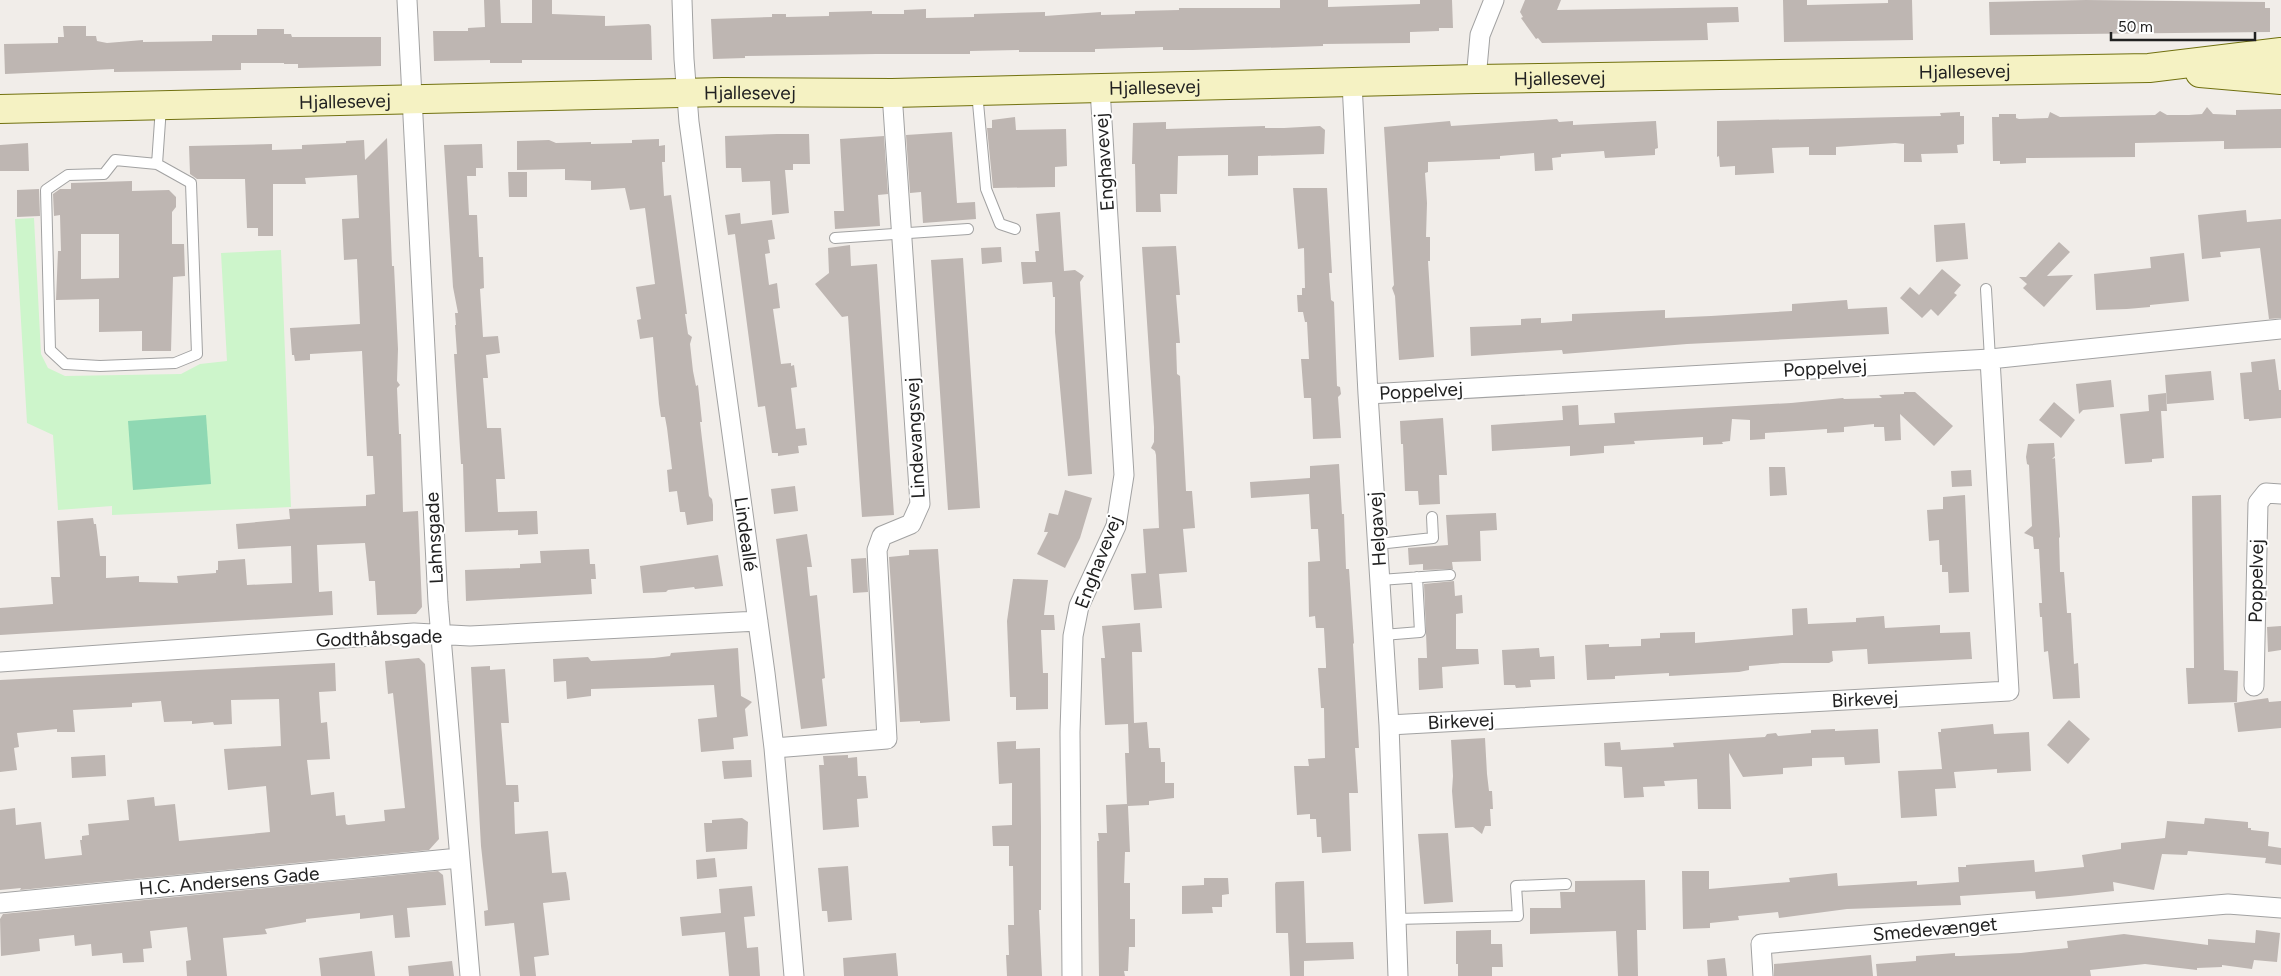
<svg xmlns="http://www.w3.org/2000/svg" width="2281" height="976" viewBox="0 0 2281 976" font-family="Figtree,sans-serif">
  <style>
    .park { fill: #cdf5cb }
    .pitch { fill: #8fd8b3 }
    .building { fill: #beb6b2; fill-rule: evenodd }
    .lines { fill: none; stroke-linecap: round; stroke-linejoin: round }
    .lane-casing { stroke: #a2a2a2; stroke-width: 12 }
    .street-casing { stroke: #a2a2a2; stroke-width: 21 }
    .secondary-casing { stroke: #71710f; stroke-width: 30 }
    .lane { stroke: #fff; stroke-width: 10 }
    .street { stroke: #fff; stroke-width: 19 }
    .secondary { stroke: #f5f2c3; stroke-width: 28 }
    .labels { text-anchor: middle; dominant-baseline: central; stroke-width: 4; stroke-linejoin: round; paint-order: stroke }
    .street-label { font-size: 19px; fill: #212121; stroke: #fff }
  </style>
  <rect width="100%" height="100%" fill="#f1ede9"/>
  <!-- park -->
  <path class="park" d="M34 218 41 354 48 368 65 376 181 374 200 364 227 361 221 253 281 250 291 507 112 515V506L58 510 53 435 27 423 15 219Z"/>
  <!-- pitch -->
  <path class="pitch" d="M206 415 211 484 133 490 128 421Z"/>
  <!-- building -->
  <path class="building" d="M484 0H500L501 23H532V0H552V14L605 16V26L649 24 651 26 652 60H522V63H490V60L434 61 433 31H468V28L485 27Z
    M1280 0H1328V7L1420 4V0H1452L1453 28H1439V31L1410 32V43L1323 44V46L1193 50H1163V47L1095 49V52H1019V50L970 51V54H876L745 56V58L713 59 711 19 772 17V14H786V17L829 16V12L872 11V14H904V10L926 9V18L974 17V14L1045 12V16L1101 12V15L1135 14V11L1179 10V8H1280Z
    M1525 0H1561L1557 10 1738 7 1739 22 1707 23 1708 40 1542 43 1538 38 1536 39 1521 18 1523 17 1520 12Z
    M1783 0H1807V5L1888 3V0H1912L1913 40 1784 42Z
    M2086 0 2265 2V8H2270V32L1990 35 1989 2Z
    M63 26H86V36H96L97 41 107 43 143 40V42L212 41V35H257V29H284V34H291L292 37H381V66L298 68V64H284V63H241V70L114 72V69L5 74 4 44 58 43V37H64Z
    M2207 107 2213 114 2236 115V110L2281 109V148L2224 149V141L2135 143V157L2026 158V163L2000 164V161H1993L1992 117H1999V114H2016V118L2019 119 2048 118 2050 112 2060 117 2155 115 2160 111 2167 115H2189L2202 114Z
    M1960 112V116H1964V144L1957 145 1958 153 1921 154 1922 162H1904V144L1895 143 1836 147V155H1809V147L1772 148 1774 173 1735 175V166L1720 167 1719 156 1717 157V121L1941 116 1940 113Z
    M1015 117 1016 130 1066 129 1067 166 1055 167V187L993 188 987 128H992V120Z
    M1557 119 1559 122 1573 121V125L1656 121 1658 148 1655 149V155L1622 157 1605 158 1604 151 1561 154V157L1552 158 1553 170 1535 171 1534 153 1500 156V159L1428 162V172L1425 173 1427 203 1426 237H1430V261H1428L1434 357 1399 360 1395 296 1392 288 1394 285 1384 127 1450 121 1451 126Z
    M1166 122V129L1265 126V128H1284L1320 126 1325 130 1324 154 1258 156V175L1228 176V155L1178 156 1177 194H1160L1161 212H1136L1135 164H1132L1133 123Z
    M952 132 957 203 975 202 976 219 923 223 921 192 910 193 906 135Z
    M777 134H809L810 164H793V170H785L789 213 772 215 770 181 742 182 741 168H726L725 136Z
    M884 136 888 194 878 195 880 226 835 229 834 211H844L840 139Z
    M387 138 392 266H394L398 349 397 381 400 385 397 388 399 434H401L403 512 418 511 422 607 416 614 377 615 375 581H369L365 543 317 545 319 592 332 591 333 615 0 635V608L53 604 51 577H60L57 521 93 518 94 524H96L100 556H106V578L139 576V582L178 583 177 576 216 573V570H218V561L245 559 247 585 292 583 291 546 238 549 236 524 290 519 289 509 366 506V495L375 494 373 456H367L362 351 310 354V360L295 361 294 355H292L290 328 360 324 357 259 344 260 342 219 359 218 357 175 305 178 306 184H273V236H258V228H247L245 179H197L190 174 189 146 272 144V150L302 149V145L346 143V141L364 140 365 160Z
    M659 139V146L665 145V162H662L664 196 671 195 685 299 687 314H685L688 334 692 337 690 344 693 371 696 386 698 385 702 422H700L702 439 709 496 712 499 713 505V521L687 525 685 512H680L677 491 669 492 667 470 672 469 667 428 665 417H661L659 404 653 337 640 339 637 320 641 319 636 287 655 284 645 208 630 210 625 188 591 190V181L565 180V169L517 170V141L549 140 556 143 591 142V144L632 143V140Z
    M28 143 29 171H0V145Z
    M482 144 483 168H476V176H467L469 215H477L479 257H483L484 288 480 289 483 337 498 336 500 353 486 355 488 378H483L487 428H501L505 479H496L498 512 537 511 538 534 518 535V530L465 532 463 464H461L454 354H457L455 325H456L455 313H458L453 287 444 145Z
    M508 172H527V197H509Z
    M132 181V191L169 190 176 197V207L172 212V244H184L185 276 173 277 171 351H142V331L99 332V299L56 300 58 251H61L60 215 54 216 53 194 60 189H71V183ZM81 234H119V278L81 279Z
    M1293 188H1327L1332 273H1329L1331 300 1334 302 1337 386 1340 387 1341 394 1338 397 1341 438 1313 439 1311 398H1304L1301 359H1309L1307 322H1305L1303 312H1298L1297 295H1302V288H1305L1304 248 1298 249Z
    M39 189 40 216 17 217V190Z
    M2246 210 2247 222 2281 219V318L2269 319 2260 248 2220 252 2221 257 2202 259 2198 215Z
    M1060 212 1064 271 1075 270 1084 276 1080 282 1092 474 1068 476 1055 332V297H1053L1052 282 1023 284 1021 262H1036L1035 251H1039L1036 214Z
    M740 213 741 224 772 220 775 239 768 240 770 253 765 254 769 285 777 283 780 308 773 309 781 364 791 363V366L794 365 797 387 791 388 796 429 805 428 807 445 798 446 799 453 778 456V453H772L765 406 758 407 735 234 728 235 725 215Z
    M1965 223 1968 259 1936 262 1934 225Z
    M2059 242 2070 252 2047 276 2073 275 2044 307 2023 288 2027 284 2019 277H2026Z
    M850 245 851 266 877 264 894 515 862 517 848 316 842 317 815 284 829 273 828 248Z
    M1176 246 1180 295H1176L1180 343H1176L1177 374 1180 376 1186 491H1192L1195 528 1183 529 1187 572 1159 574 1162 608 1134 610 1131 574 1146 573 1143 529 1159 528 1156 455 1155 451 1151 448 1154 442V427L1142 247Z
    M1001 247 1002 262 982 264 981 248Z
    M2184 253 2189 301 2150 305V307L2127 309 2096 310 2094 274 2151 268 2150 257Z
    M963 258 980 508 948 510 931 260Z
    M1942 269 1961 285 1954 293 1957 295 1938 316 1931 309 1922 318 1900 298 1910 287 1919 295Z
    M1847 300 1848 309 1887 307 1889 334 1687 344 1563 354 1562 350 1471 356 1470 327 1521 325V319L1541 318V323L1572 321V314L1665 310V318L1711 316 1792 311V304Z
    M2275 359 2279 390H2281V418L2249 421V419H2244L2240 373 2252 372 2251 362Z
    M2211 371 2214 400 2167 404 2165 375Z
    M2111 380 2114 407 2083 410 2079 414 2076 384Z
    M1904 392H1915L1953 426 1934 446 1900 414 1901 440 1885 441 1884 427H1874V424L1844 427V432L1827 433V429L1765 433V439L1750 440V420L1732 419 1730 441 1722 442 1723 444 1703 445V437L1634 441 1635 444 1604 446V453L1570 456V446L1492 451 1491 425 1563 420 1562 406 1578 405 1579 425 1615 423 1614 413 1791 403 1843 398 1844 399 1882 398 1879 395 1904 394Z
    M2166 393 2167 411H2161L2164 458 2152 459V462L2125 464 2120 414 2149 411 2148 395Z
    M2054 402 2075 420 2061 438 2039 420Z
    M1443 418 1447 475H1439L1440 504 1419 505 1418 491H1405L1403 444H1401L1400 421Z
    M2054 443 2055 456 2052 459 2055 458 2060 537 2059 538 2060 572H2064L2067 613H2071L2074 664 2078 663 2080 698 2053 699 2048 651 2044 652 2042 617H2040L2039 603H2042L2039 549H2034L2033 537 2024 533 2032 526 2029 465 2027 464 2026 457 2028 444Z
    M1339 464 1342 514H1344L1346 569H1349L1354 643 1353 644 1359 748H1355L1358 793H1349L1351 851 1322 853 1321 837H1317L1316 819H1310V814L1297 815 1294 766H1309L1308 759 1325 758 1324 708H1321L1318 668H1326V665L1324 628H1316L1315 616 1309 617 1308 562 1320 561 1318 529H1311L1309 494 1251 498 1250 482 1310 478V466Z
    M1769 467H1785L1787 495 1770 496Z
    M1971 470 1972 486 1952 487 1951 471Z
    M795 486 798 511 774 514 771 489Z
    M1065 490 1092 498 1080 538 1065 568 1037 554 1048 532H1044L1049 513 1058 515Z
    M1965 495 1969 592 1949 593 1948 572H1942V565H1940L1939 540 1929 541 1927 510 1943 509V497Z
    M2221 495 2224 670 2238 671 2237 702 2188 704 2186 668H2194V663L2192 496Z
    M1496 513 1497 530 1480 531 1481 561 1452 562 1453 569 1423 570V564L1409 565 1408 548 1448 545 1446 515Z
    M807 534 812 567H807L810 596 817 595 825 678 822 679 827 726 801 729 776 539Z
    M589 549 590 564H595L596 579H591L592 594 466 601 465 570 520 568V564L541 563 540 551Z
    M938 549 950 721 920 723V721L900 722 889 557 909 555V550Z
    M718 555 723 586 695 589 694 587 668 590 666 592 643 593 640 566Z
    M866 558 868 592 853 593 851 559Z
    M1013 579 1048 580 1044 615H1054L1055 630H1041L1043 673H1048V709L1016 710V697H1010L1007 621Z
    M1454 581 1455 596 1462 595 1463 613 1456 614V649H1478L1479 664 1442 667 1443 688 1419 690 1418 658H1427L1424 584Z
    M1807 608 1808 624 1856 622V618L1884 616 1885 628 1940 625V633L1970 632 1972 659 1868 664 1867 649 1832 651 1833 661 1829 663H1782L1749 666V670L1739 672 1669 676V673L1615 676V679L1587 680 1585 645 1609 644V647L1641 646V639L1660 638V633L1695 632V643L1793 635 1792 609Z
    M1140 623 1142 652H1132L1134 723 1147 722 1149 748H1160L1161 762H1165V783H1174V798L1149 801V805L1128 806 1130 852H1125L1124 883H1130V919H1135V947H1129L1128 971H1124L1125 976H1099L1097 841H1099L1098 833H1107L1106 805 1127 804 1125 753H1129L1128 724 1105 725 1101 658H1105L1102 626Z
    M2281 626V650L2268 652 2267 627Z
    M738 648 741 696 752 702 745 709 748 736 733 738 734 749 701 752 698 719 717 717 714 685 591 689V696L567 699 566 681 554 682 553 659 588 657 591 661 654 658 670 656 671 653Z
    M1539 648 1540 657 1554 656 1555 679 1530 680 1531 687 1516 688 1515 685H1504L1502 650Z
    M419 658 425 664 439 839 429 850 20 890 21 888 0 890V810L15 808 16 825 41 822 45 859 82 855 80 840H82V836L89 835 88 824 129 820 127 800 154 797 155 806 175 804 179 841 270 832 266 786 228 790 224 749 281 746 279 699 231 700 232 724 214 725 213 722 192 724V721L164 722 161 701 132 703V707L73 710 75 732H57V729L17 733 19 747 14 748 17 770 0 772V680L335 663 336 691 319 692 321 723 327 722 330 759 307 760 311 795 334 792 336 816 345 815 346 824 348 825 385 821 384 810 405 808 393 693 388 694 385 661Z
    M490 666V670L505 669 509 723H501L506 785H518L519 802H514L515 834 548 831 552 873 566 872 568 882 570 900 543 903 549 955 534 957 536 976H520L514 923 485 926 484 911 488 910 481 846 471 667Z
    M2268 698 2269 702 2281 701V728L2238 732 2234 703Z
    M2069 720 2090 739 2068 764 2047 745Z
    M1993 724 1994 734 2029 732 2031 771 1997 773V769L1954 772 1956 788 1935 789 1937 816 1901 818 1898 771 1942 769 1938 732H1941V729Z
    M1835 729V731L1878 729 1880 763 1845 765 1844 757 1812 758V766L1783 768V774L1743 777 1729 753 1731 809H1698L1697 779 1664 781 1665 786 1643 787 1644 797 1624 798 1622 767 1605 766 1604 743 1620 742 1621 750 1674 747 1673 743 1765 737 1767 734 1776 733 1778 736 1811 733V730Z
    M1485 738 1487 774 1489 791H1492L1493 809H1490L1491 826H1485L1482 834 1473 827 1455 828 1452 791 1453 776 1451 740Z
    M1016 741V749L1040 748 1041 826V910H1039L1042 976H1007L1006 955H1009L1008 925H1014L1013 866H1009V846H993L992 826 1012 825V783L999 784 997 742Z
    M105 755 106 776 72 778 71 757Z
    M848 755V758L857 757 858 776H866L868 798 857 799 859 827 823 830 819 765H824L823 756Z
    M751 760 752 777 724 779 722 761Z
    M742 818 748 822 747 849 706 852 704 823H712V820Z
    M2205 818 2248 822V828H2251V830L2269 832 2268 846 2281 848V865L2265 863 2266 858 2188 851 2187 855 2162 854 2154 890 2113 882 2114 891 2070 896 2036 899 2035 891 1960 896 1961 905 1847 909 1779 918 1778 912 1738 916 1739 920 1710 923V928L1683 929 1682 871H1709V889L1790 882 1789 878 1837 873 1838 886 1917 881V885L1959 882 1958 867H1966V865L2034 860 2035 872 2084 867 2082 855 2121 849V843L2165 838 2167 821 2204 824Z
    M1448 833 1453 902 1424 904 1418 834Z
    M715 858 717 877 697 879 696 860Z
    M848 866 852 920 828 922 827 911H822L818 868Z
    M438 871 443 875 446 905 407 908 410 937 395 938 393 915 360 919V913L306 919V922L265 929 267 934 223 938 227 976H187L186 961 191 960 187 927 150 931 152 948 143 949 144 962 123 963 122 953 92 956 91 944 75 946 74 935 39 939 40 951 1 956 0 919 3 914Z
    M1204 878H1228L1229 894 1222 895V907H1212L1213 913 1182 914V886L1204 885Z
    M1645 880 1646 930H1637L1638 976H1618L1616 931 1530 934V908H1561L1560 892H1575V881Z
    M1304 881 1306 943 1353 942 1354 959 1304 961V976H1290L1288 933H1276L1275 884 1276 882Z
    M752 886 755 916 744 917 747 948 758 947 760 976H729L725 932 682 936 680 917 721 913 719 889Z
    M1491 930V944H1502L1503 967H1492V976H1458V964H1456V931Z
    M2256 930 2280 933 2277 962 2254 960 2252 969 2222 965V967L2197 968V970L2145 964 2090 970 2091 976H1877L1876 964 1916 961V956L1955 953V956H1960L2021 953 2068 948 2067 941 2124 934 2208 945V939L2255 943Z
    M372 951 375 976H321L319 958Z
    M896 953 898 976H844L843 958Z
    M1871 955 1873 976H1774V964Z
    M1725 958 1727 976H1708L1707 960Z
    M452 961 454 976H409L408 966Z"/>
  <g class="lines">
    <defs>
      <path id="lane" d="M977 92 986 189 1000 224 1015 229
        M157 164 115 160 104 174 68 175 46 190 50 350 65 364 100 366 175 363 197 354 191 183 157 164 161 107
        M835 238 968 229
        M1986 289 1990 359
        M1378 544 1433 538 1432 517
        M1380 580 1450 575
        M1383 635 1420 632 1417 577
        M1396 919 1518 916 1516 886 1566 884"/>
      <path id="street" d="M407 0 438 602 470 976
        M682 0 684 59 689 122 765 673 774 748 794 976
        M1476 79 1480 35 1494 0
        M1352 83 1368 394 1389 725 1398 976
        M1368 394 1990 359 2281 329
        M0 662 414 633 470 636 758 621
        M2254 686 2258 503 2266 493 2281 494
        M1389 725 2009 691 1990 359
        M774 748 887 739 877 550 882 536 911 524 920 504 892 93
        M0 903 459 858
        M1072 976 1070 732 1073 636 1079 606 1116 526 1124 475 1100 89
        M1763 976 1761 944 2228 904 2281 908"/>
      <g id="secondary">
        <path d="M2200 73 2281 80"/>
        <path id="s1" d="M0 109 723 92 892 93 1476 79 2149 68 2281 52"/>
      </g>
    </defs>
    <!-- lane casing -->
    <use href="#lane" class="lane-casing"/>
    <!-- street casing -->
    <use href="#street" class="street-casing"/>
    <!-- secondary casing -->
    <use href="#secondary" class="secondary-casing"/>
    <!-- lane -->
    <use href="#lane" class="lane"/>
    <!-- street -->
    <use href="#street" class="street"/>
    <!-- secondary -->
    <use href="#secondary" class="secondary"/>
  </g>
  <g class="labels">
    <!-- street labels -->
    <g class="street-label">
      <text stroke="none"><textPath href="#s1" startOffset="1965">Hjallesevej</textPath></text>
      <text stroke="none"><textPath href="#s1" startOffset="1560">Hjallesevej</textPath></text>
      <text stroke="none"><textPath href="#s1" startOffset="1155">Hjallesevej</textPath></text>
      <text stroke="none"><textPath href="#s1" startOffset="750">Hjallesevej</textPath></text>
      <text stroke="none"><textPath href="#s1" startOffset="345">Hjallesevej</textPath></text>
      <text transform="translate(1104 162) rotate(-94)">Enghavevej</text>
      <text transform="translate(1825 368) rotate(-3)">Poppelvej</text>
      <text transform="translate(1421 391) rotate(-3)">Poppelvej</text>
      <text transform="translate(915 438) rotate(-93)">Lindevangsvej</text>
      <text transform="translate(1377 529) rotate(-94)">Helgavej</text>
      <text transform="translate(746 534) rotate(82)">Lindeallé</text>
      <text transform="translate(434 538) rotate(-93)">Lahnsgade</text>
      <text transform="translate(1098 562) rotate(-69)">Enghavevej</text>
      <text transform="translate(2256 581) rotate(-89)">Poppelvej</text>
      <text transform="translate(379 638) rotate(-2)">Godthåbsgade</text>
      <text transform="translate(1865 699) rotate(-3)">Birkevej</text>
      <text transform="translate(1461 721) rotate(-3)">Birkevej</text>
      <text transform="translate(229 881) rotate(-5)">H.C. Andersens Gade</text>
      <text transform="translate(1935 929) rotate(-5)">Smedevænget</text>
    </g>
  </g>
  <!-- scale -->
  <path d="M2111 32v8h144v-8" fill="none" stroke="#212121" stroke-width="2.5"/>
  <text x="2118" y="32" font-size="15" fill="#212121" stroke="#ffffff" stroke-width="4" paint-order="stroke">50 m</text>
</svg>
